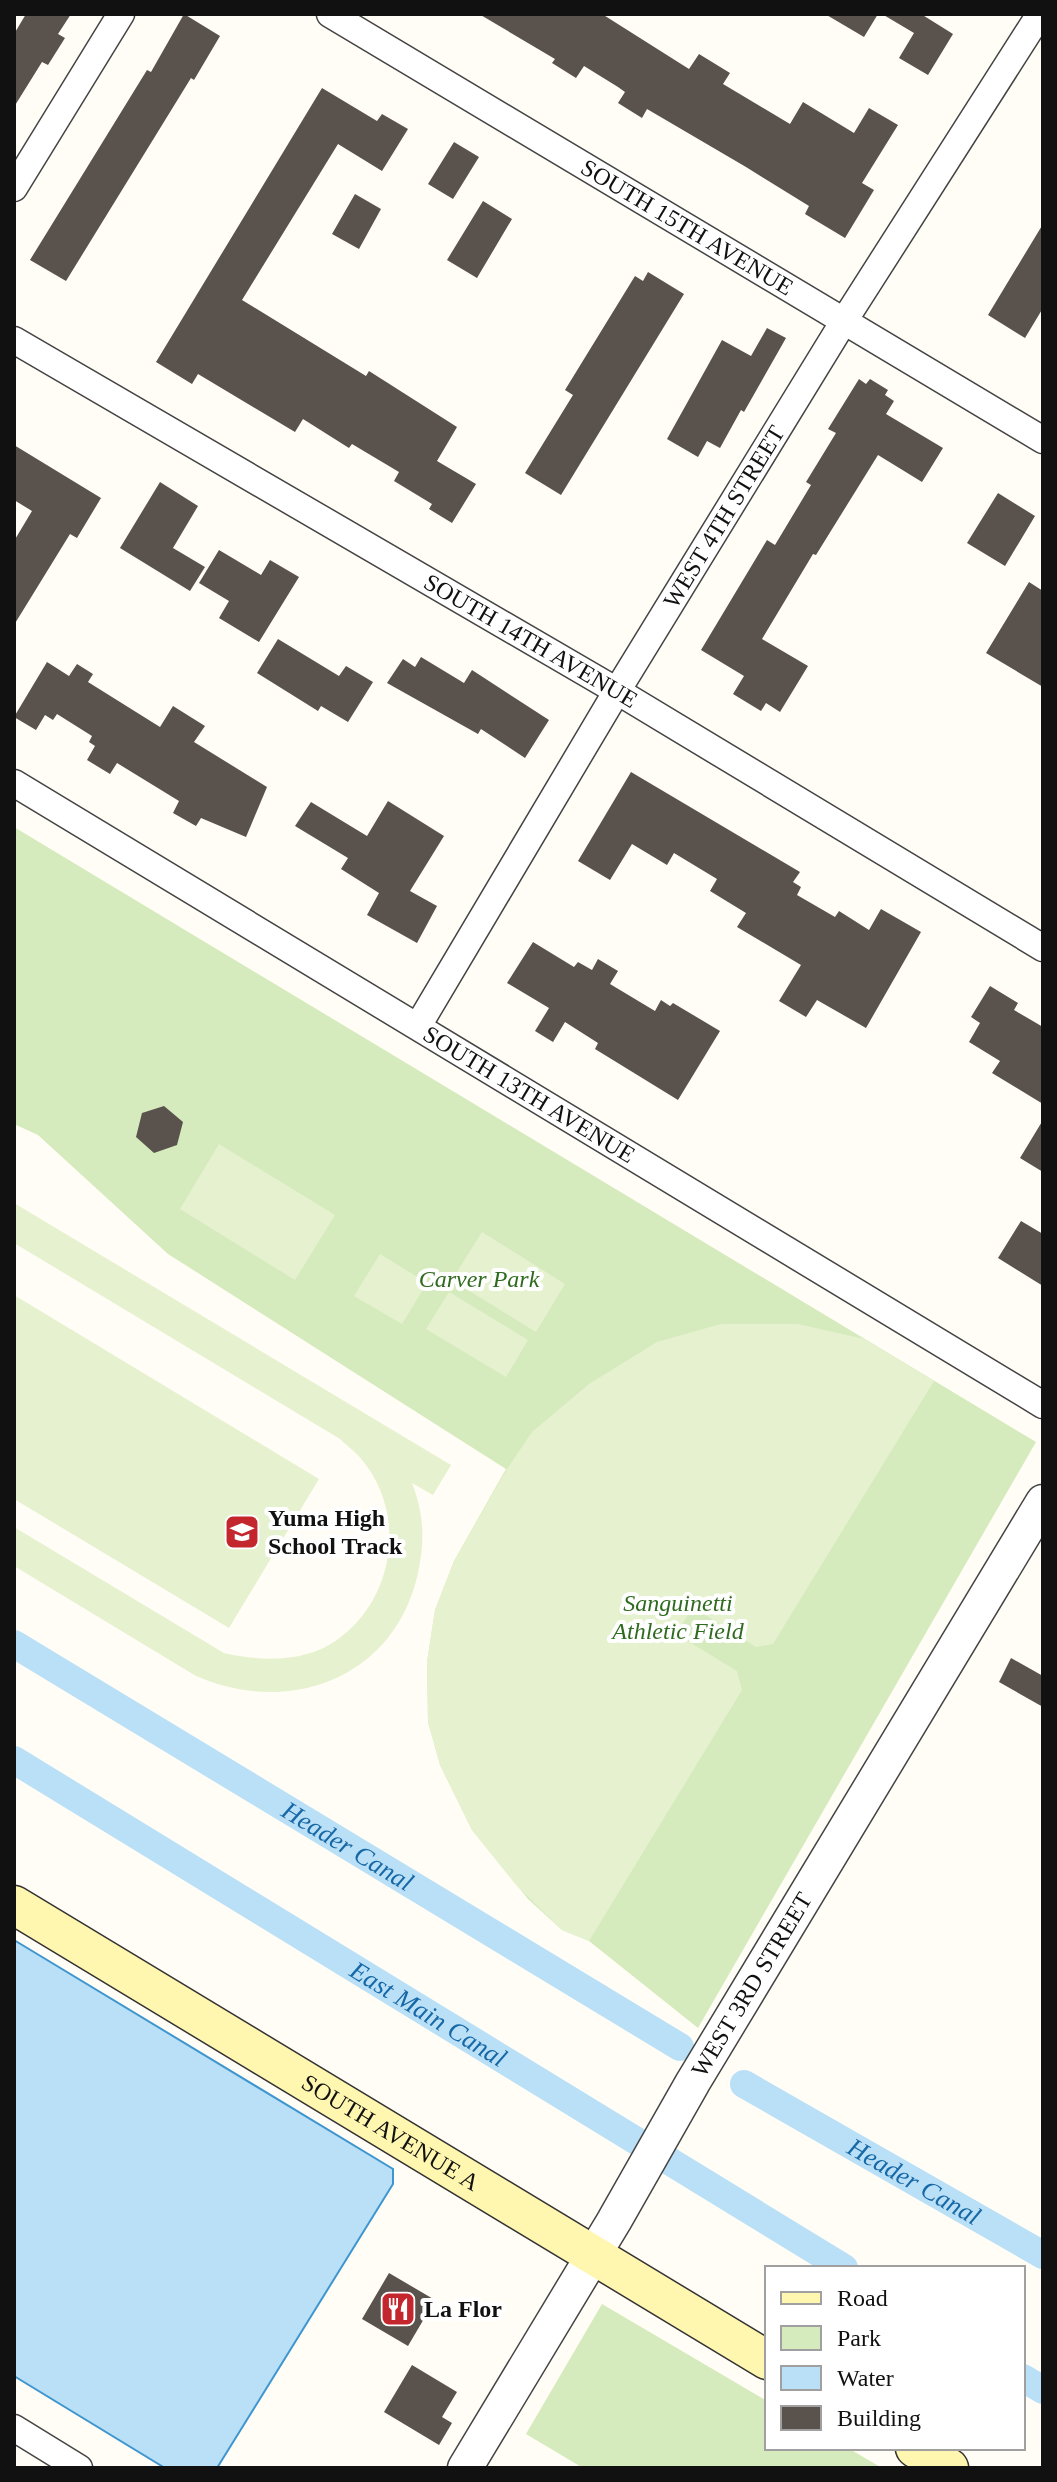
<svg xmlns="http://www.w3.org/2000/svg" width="1057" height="2482" viewBox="0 0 1057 2482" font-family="Georgia,serif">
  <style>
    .green { fill: #d5ebbd }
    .pitch { fill: #e6f2cf }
    .water { fill: #b9e0f7; stroke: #3f96cf; stroke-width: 2 }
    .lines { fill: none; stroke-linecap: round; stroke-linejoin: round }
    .canal { stroke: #b9e0f7; stroke-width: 28 }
    .building { fill: #5a524d }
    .minor-casing { stroke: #444; stroke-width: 29 }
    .tertiary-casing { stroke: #444; stroke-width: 37 }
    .secondary-casing { stroke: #333; stroke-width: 41 }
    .minor { stroke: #fff; stroke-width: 26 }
    .tertiary { stroke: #fff; stroke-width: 34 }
    .secondary { stroke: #fff6b0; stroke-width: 38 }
    .labels { text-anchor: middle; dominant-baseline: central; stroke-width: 8; stroke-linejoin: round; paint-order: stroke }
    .street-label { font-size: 24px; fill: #111; stroke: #fff }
    .park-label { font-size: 24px; font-style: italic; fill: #2f6b1f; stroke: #fff }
    .poi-label { font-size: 24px; font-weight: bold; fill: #111; stroke: #fff; text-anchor: start }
    .water-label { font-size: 26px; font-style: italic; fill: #1768a6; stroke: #fff }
  </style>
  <rect width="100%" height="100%" fill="#fffdf5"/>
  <!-- green -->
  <path class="green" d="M14 827 1036 1442 698 2028 589 1941 562 1930 528 1899 472 1830 440 1765 428 1722 427 1662 435 1610 454 1561 506 1469 168 1254 38 1135 14 1124Z
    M602 2304 767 2401V2448H848L882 2468H583L526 2434Z"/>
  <!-- pitch -->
  <path class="pitch" d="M219 1144 335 1215 295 1280 180 1209Z
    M14 1203 451 1465 433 1495 412 1483C424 1514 425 1541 418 1573 395 1678 290 1717 196 1676L14 1566V1527L224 1653C262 1662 310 1663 342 1636 395 1595 406 1512 362 1460 356 1452 347 1446 340 1439L14 1243Z
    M482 1232 565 1284 536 1332 452 1280Z
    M380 1254 427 1283 402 1324 354 1296Z
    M449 1292 528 1340 506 1377 426 1329Z
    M14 1295 319 1479 229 1628 14 1499Z
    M721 1324H798L864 1339 934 1381 773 1644 756 1647 693 1607 676 1634 737 1671 742 1690 589 1941 562 1930 516 1885 472 1830 440 1765 428 1722 427 1662 435 1610 454 1561 507 1469 532 1432 589 1384 657 1342Z"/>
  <!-- water -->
  <path class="water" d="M14 1940 393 2169V2184L217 2468H165L14 2376Z"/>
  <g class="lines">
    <!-- canal -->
    <g class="canal">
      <path id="s1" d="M14 1644 680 2047"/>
      <path id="s2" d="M14 1760 844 2268"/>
      <path id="s3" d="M744 2084 1043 2255"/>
      <path d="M1023 2378 1043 2390"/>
    </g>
  </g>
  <!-- building -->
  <path class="building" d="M26 14H71L58 34 65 38 48 65 42 62 14 107V34Z
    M184 14 220 36 194 80 191 78 66 281 30 260 147 70 151 72Z
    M479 14H602L689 69 699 54 730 73 723 84 790 124 803 102 854 133 869 108 898 125 862 183 874 190 845 238 805 214 809 206 746 167 647 109 642 118 618 103 625 92 618 87 584 66 576 78 552 63 555 59Z
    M825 14H878L864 37Z
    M882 14H921L953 34 928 75 899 58 914 33Z
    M322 88 377 121 382 114 408 129 382 171 338 144 242 300 366 376 369 371 457 427 437 461 476 484 452 523 429 509 432 504 394 481 399 472 352 444 349 448 303 419 295 432 198 374 192 384 156 362Z
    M454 142 479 157 453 199 428 184Z
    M355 194 381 209 359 249 332 234Z
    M483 201 512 219 477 278 447 260Z
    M1043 224V308L1025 338 988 315Z
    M648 272 684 294 561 495 525 473 573 395 565 390 635 276 643 281Z
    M767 328 786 338 744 412 741 410 720 448 707 441 698 457 667 439 722 340 751 356Z
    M859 379 866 384 870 379 888 390 885 395 894 401 886 414 943 448 922 482 878 455 816 555 813 554 762 639 808 666 780 712 766 703 761 711 733 694 744 676 701 650 767 540 775 545 811 485 806 482 836 433 828 429Z
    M14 445 101 498 77 538 70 534 14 625V541L32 511 14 500Z
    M160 482 198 506 173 548 205 567 190 591 120 548Z
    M998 493 1035 516 1005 566 967 543Z
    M219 550 261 575 270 560 299 577 259 642 219 618 229 601 199 583Z
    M1029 582 1043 591V687L986 653Z
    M278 639 339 676 346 666 373 682 348 722 321 706 318 711 257 673Z
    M421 657 464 683 472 670 549 720 525 758 481 729 478 734 387 683 403 659 415 667Z
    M47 662 69 676 77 664 93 674 88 682 160 727 173 706 205 726 194 742 267 787 246 837 201 818 196 826 173 813 179 801 117 763 110 774 87 760 95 746 89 742 92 736 57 714 53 720 45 715 36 730 14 717Z
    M631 772 800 872 793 882 801 887 797 895 835 917 839 911 869 930 881 909 921 932 866 1028 817 1000 806 1017 779 1001 801 965 737 927 746 913 710 891 717 879 674 853 667 865 632 844 610 880 578 861Z
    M388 801 444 836 410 891 437 906 417 943 367 915 379 893 341 869 348 858 295 826 311 802 367 836Z
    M533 942 574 967 578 962 592 970 598 959 618 971 610 984 655 1011 661 1000 670 1006 673 1003 720 1031 678 1100 595 1049 598 1043 565 1022 553 1042 535 1031 549 1008 507 983Z
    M990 986 1018 1003 1014 1010 1043 1027V1104L992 1073 1000 1061 969 1042 980 1023 971 1017Z
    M164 1106 183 1122 177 1145 154 1153 136 1137 142 1113Z
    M1043 1120V1172L1020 1158Z
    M1021 1221 1043 1234V1286L998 1258Z
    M1011 1658 1043 1676V1707L999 1682Z
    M389 2273 435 2300 408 2346 362 2319Z
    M412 2365 457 2392 442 2417 452 2423 439 2445 384 2412Z"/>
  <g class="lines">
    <defs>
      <g id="minor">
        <path id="s4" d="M330 14 1043 440"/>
        <path d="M14 188 121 14"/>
        <path id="s5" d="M14 340 617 691 1043 948"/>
        <path id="s6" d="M14 783 1043 1405"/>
        <path id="s7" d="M418 1026 617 691 844 321 1040 14"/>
        <path d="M14 2428 79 2468"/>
      </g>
      <g id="tertiary">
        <path id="s8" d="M465 2468 614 2221 693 2082 1043 1502"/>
      </g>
      <g id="secondary">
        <path id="s9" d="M14 1905 767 2360"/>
        <path d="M915 2448 949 2468"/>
      </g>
    </defs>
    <!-- minor casing -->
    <use href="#minor" class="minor-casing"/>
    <!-- tertiary casing -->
    <use href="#tertiary" class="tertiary-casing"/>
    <!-- secondary casing -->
    <use href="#secondary" class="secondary-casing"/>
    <!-- minor -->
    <use href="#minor" class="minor"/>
    <!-- tertiary -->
    <use href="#tertiary" class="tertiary"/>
    <!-- secondary -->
    <use href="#secondary" class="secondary"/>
  </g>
  <!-- icons -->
  <defs>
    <symbol id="school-square" viewBox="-11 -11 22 22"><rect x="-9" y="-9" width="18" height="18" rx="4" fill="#c4262e" stroke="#fff"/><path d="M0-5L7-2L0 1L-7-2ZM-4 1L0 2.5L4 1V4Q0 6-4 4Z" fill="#fff"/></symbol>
    <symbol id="restaurant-square" viewBox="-11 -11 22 22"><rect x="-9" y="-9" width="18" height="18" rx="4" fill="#c4262e" stroke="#fff"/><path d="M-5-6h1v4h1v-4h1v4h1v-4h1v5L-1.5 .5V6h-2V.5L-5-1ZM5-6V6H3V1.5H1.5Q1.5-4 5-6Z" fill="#fff"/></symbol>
  </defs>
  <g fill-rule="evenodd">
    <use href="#school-square" x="222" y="1512" width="40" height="40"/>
    <use href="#restaurant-square" x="378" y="2289" width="40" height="40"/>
  </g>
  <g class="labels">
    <!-- street labels -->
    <g class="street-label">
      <text stroke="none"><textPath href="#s4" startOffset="416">SOUTH 15TH AVENUE</textPath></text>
      <text stroke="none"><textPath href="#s7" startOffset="594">WEST 4TH STREET</textPath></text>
      <text stroke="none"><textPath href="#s5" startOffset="598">SOUTH 14TH AVENUE</textPath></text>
      <text stroke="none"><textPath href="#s6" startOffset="602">SOUTH 13TH AVENUE</textPath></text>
      <text stroke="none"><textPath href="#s8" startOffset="562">WEST 3RD STREET</textPath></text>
      <text stroke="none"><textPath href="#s9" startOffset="440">SOUTH AVENUE A</textPath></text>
    </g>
    <!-- park labels -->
    <g class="park-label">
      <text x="479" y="1279">Carver Park</text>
      <text x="678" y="1603">Sanguinetti<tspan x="678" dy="28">Athletic Field</tspan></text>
    </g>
    <!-- poi labels -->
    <g class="poi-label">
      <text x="268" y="1518">Yuma High<tspan x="268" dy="28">School Track</tspan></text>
      <text x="424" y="2309">La Flor</text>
    </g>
    <!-- water labels -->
    <g class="water-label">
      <text stroke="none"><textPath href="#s1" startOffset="390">Header Canal</textPath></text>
      <text stroke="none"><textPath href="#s2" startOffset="486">East Main Canal</textPath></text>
      <text stroke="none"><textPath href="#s3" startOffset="196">Header Canal</textPath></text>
    </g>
  </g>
  <!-- border -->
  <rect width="1057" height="2482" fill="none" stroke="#111111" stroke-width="32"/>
  <!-- legend -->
  <rect x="765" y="2266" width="260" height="184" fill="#ffffff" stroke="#a0a0a0" stroke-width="2"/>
  <rect x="781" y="2292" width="40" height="12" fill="#fff6b0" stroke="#a0a0a0" stroke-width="2"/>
  <text x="837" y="2306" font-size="24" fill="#111111">Road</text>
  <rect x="781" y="2326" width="40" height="24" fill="#d5ebbd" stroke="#a0a0a0" stroke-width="2"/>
  <text x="837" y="2346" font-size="24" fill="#111111">Park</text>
  <rect x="781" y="2366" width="40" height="24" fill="#b9e0f7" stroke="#a0a0a0" stroke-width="2"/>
  <text x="837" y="2386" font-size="24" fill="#111111">Water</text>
  <rect x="781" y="2406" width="40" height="24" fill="#5a524d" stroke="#a0a0a0" stroke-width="2"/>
  <text x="837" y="2426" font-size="24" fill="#111111">Building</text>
</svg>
